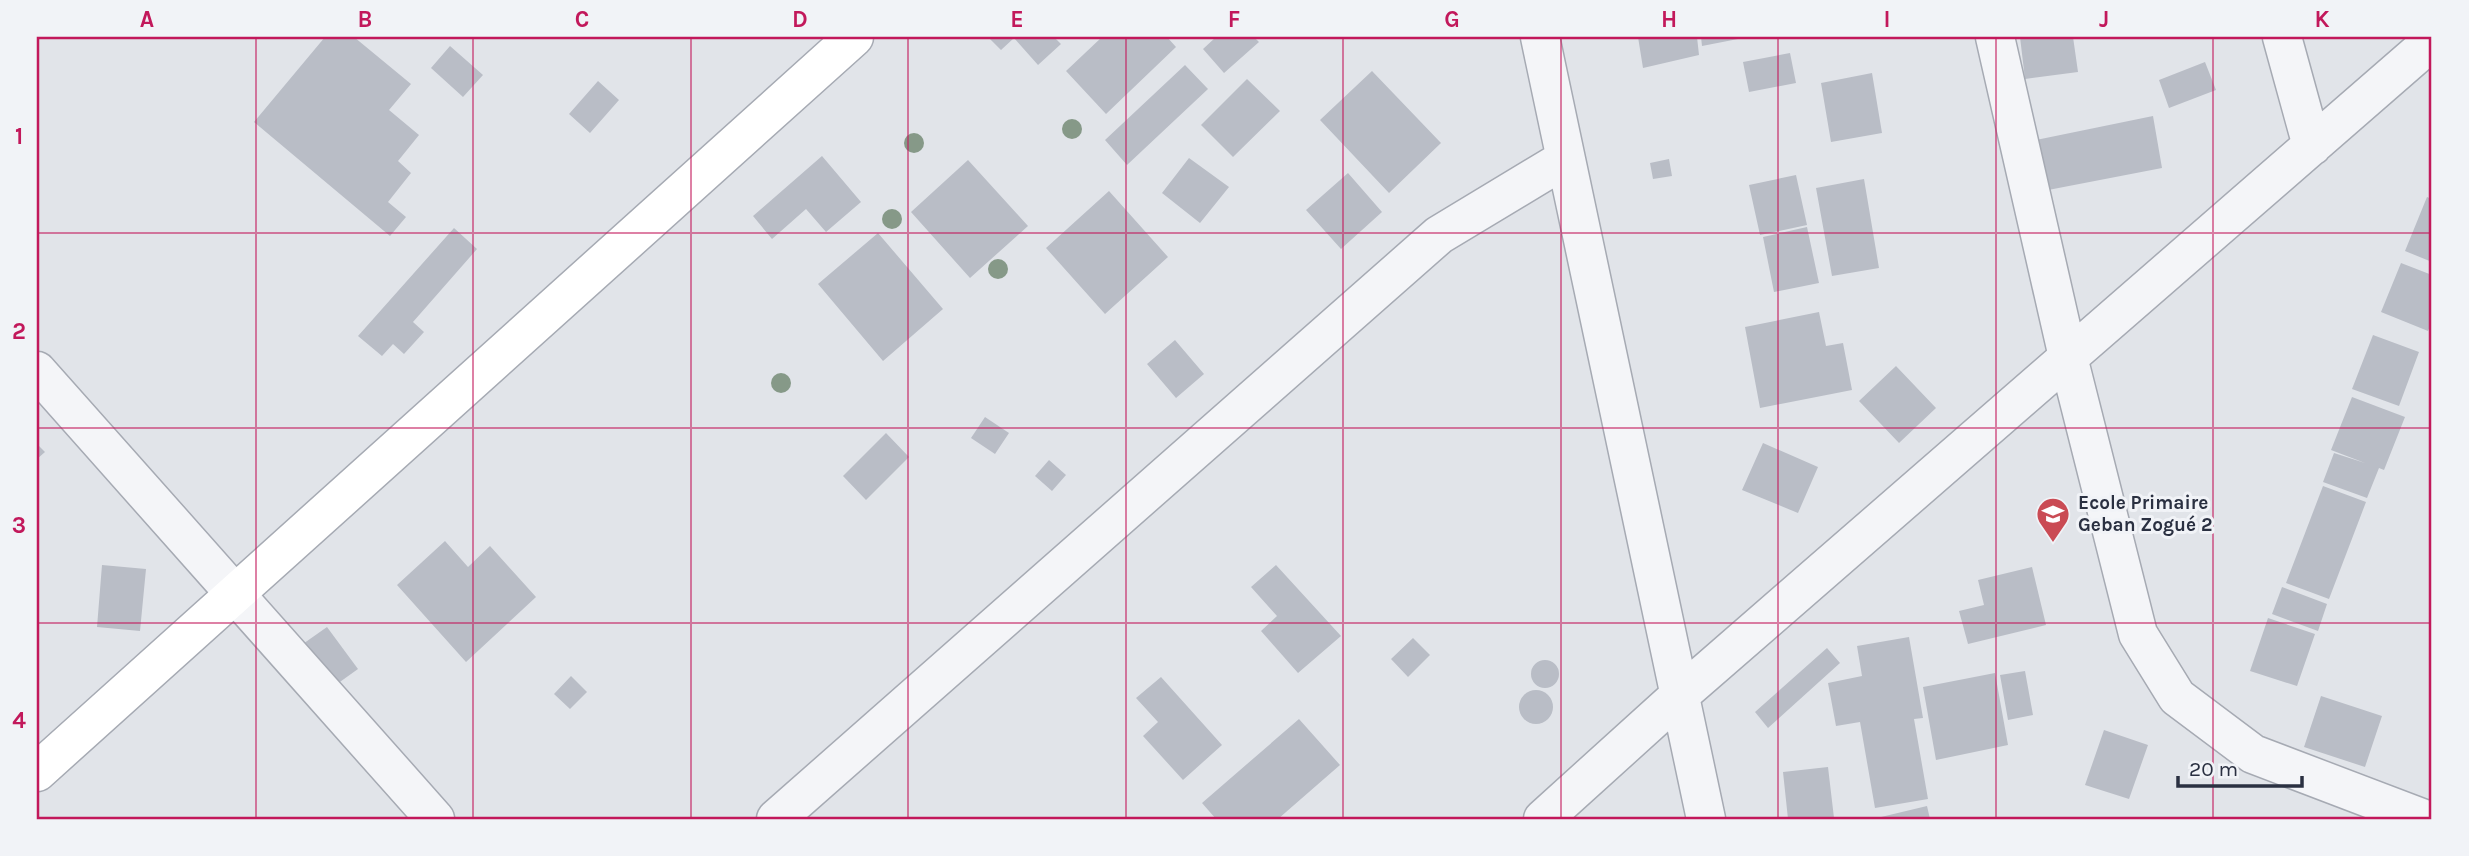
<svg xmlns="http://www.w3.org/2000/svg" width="2469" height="856" viewBox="0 0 2469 856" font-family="Karla,sans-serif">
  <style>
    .building { fill: #b9bdc6 }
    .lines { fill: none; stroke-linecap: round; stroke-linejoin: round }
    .street-casing { stroke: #a6aab3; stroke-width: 41 }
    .secondary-casing { stroke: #a6aab3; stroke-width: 41 }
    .street { stroke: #f4f5f8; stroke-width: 38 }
    .secondary { stroke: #fff; stroke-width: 38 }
    .tree { fill: #869988 }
    .grid { fill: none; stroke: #c2185b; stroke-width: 2; stroke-opacity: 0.55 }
    .labels { text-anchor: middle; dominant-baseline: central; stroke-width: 6; stroke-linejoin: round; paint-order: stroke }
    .poi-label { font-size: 19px; font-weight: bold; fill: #2a3041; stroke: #f1f3f7; text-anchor: start }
    .neatline { fill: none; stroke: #c2185b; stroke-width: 2.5 }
    .grid-label { font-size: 23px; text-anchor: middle; font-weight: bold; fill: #c2185b }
  </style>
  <rect width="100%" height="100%" fill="#e1e4e9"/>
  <!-- building -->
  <path class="building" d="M325 37H354L411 84 389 110 419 135 398 161 411 173 388 202 406 217 390 236 254 122Z
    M988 37H1054L1061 44 1038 65 1014 38 1001 50Z
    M1102 37H1167L1176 47 1106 114 1066 71Z
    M1216 37H1254L1259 42 1224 73 1203 49Z
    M1638 37H1697L1699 55 1643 68Z
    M1701 37H1743V38L1702 46Z
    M2020 37H2073L2078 72 2025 79Z
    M450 46 483 75 463 97 431 68Z
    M1790 53 1796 83 1749 92 1743 62Z
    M2205 62 2216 90 2169 108 2159 80Z
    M1185 65 1208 89 1127 165 1105 140Z
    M1372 71 1441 143 1389 193 1320 120Z
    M1872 73 1882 133 1831 142 1821 83Z
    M1247 79 1280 111 1233 157 1201 125Z
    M598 81 619 100 590 133 569 114Z
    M2153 116 2162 168 2043 191 2036 140Z
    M822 156 861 202 826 232 806 209 772 239 753 216Z
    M1189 158 1229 187 1200 223 1162 193Z
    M1669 159 1672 176 1653 179 1650 163Z
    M968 160 1028 226 970 278 911 212Z
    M1348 173 1382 212 1341 249 1306 210Z
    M1796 175 1807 225 1760 235 1749 185Z
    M1864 179 1879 268 1832 276 1816 188Z
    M1109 191 1168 257 1105 314 1046 248Z
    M2427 197 2432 199V262L2405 251Z
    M1807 227 1819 283 1774 292 1763 237Z
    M454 228 477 249 413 322 424 332 404 354 393 344 382 356 358 336Z
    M878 233 943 309 883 361 818 284Z
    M2401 263 2432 275V321L2428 331 2381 312Z
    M1819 312 1826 346 1843 343 1852 390 1760 408 1745 327Z
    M2373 335 2419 352 2399 406 2352 389Z
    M1175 340 1204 374 1176 398 1147 364Z
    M1896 366 1936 408 1899 443 1859 401Z
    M2352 397 2405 417 2384 470 2379 468 2367 498 2323 482 2334 453 2365 463 2331 450Z
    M985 417 1009 433 995 454 971 438Z
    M886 433 909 457 866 500 843 476Z
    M1763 443 1818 467 1798 513 1742 490Z
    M37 444 45 452 37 459Z
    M1049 460 1066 475 1052 491 1035 476Z
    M2323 486 2366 502 2329 599 2286 583Z
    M445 541 468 567 490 546 536 597 466 662 397 585Z
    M102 565 146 569 140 631 97 627Z
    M1276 565 1341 636 1298 673 1261 631 1277 616 1251 587Z
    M2032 567 2046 625 1968 644 1959 611 1984 605 1978 580Z
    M2282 587 2327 604 2318 631 2272 614Z
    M2268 618 2315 634 2297 686 2250 671Z
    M327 627 358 669 330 689 300 646Z
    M1909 637 1923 718 1914 719 1928 799 1875 808 1860 722 1836 726 1828 683 1862 676 1857 646Z
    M1413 638 1430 655 1408 677 1391 659Z
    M1827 648 1840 663 1768 728 1755 712Z
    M1531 674a14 14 0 1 1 28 0a14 14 0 1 1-28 0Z
    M2025 671 2033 715 2008 720 2000 675Z
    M1995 673 2008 745 1936 760 1923 687Z
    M571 676 587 692 570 709 554 694Z
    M1161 677 1222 745 1183 780 1143 736 1158 722 1136 698Z
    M1519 707a17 17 0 1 1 34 0a17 17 0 1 1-34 0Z
    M2321 696 2382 716 2365 767 2304 747Z
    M1299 719 1340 765 1278 819H1216L1202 803Z
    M2104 730 2148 745 2129 799 2085 785Z
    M1828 767 1834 818 1788 819 1783 772Z
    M1927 806 1930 819H1881V817Z"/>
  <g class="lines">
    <defs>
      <path id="street" d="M1540 37 1706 819
        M1995 37 2068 357 2138 634 2177 697 2253 754 2424 819
        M2282 37 2312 146
        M37 371 435 819
        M776 819 1439 235 1565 159
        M1543 819 1680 695 2432 41"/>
      <path id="secondary" d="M37 772 854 37"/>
    </defs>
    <!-- street casing -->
    <use href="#street" class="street-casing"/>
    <!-- secondary casing -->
    <use href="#secondary" class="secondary-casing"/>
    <!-- street -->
    <use href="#street" class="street"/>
    <!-- secondary -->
    <use href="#secondary" class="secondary"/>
  </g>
  <!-- trees -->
  <g class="tree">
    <circle cx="1072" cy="129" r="10"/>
    <circle cx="914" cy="143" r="10"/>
    <circle cx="892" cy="219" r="10"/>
    <circle cx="998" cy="269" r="10"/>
    <circle cx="781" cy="383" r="10"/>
  </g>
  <!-- grid -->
  <path class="grid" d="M256 37V819M473 37V819M691 37V819M908 37V819M1126 37V819M1343 37V819M1561 37V819M1778 37V819M1996 37V819M2213 37V819M37 233H2432M37 428H2432M37 623H2432"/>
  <!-- icons -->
  <defs>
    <symbol id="school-pin" viewBox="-11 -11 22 30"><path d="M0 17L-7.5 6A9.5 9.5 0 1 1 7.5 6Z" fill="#ca4b54" stroke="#f1f3f7"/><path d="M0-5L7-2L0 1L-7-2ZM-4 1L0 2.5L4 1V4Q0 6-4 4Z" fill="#fff"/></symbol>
  </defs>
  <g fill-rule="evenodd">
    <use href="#school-pin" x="2034" y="495" width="38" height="52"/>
  </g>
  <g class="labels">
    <!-- poi labels -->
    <g class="poi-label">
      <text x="2078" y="503">Ecole Primaire<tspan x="2078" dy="22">Geban Zogué 2</tspan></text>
    </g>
  </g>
  <!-- border -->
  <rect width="2469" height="856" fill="none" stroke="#f1f3f7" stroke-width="77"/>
  <!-- scale -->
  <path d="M2178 776v10h124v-10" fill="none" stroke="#2a3041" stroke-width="3.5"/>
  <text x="2189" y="776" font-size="21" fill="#2a3041" stroke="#f1f3f7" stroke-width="5" paint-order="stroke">20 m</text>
  <rect x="38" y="38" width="2392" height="780" class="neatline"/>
  <g class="grid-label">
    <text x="147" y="27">A</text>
    <text x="365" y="27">B</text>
    <text x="582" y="27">C</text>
    <text x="800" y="27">D</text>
    <text x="1017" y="27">E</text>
    <text x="1234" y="27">F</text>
    <text x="1452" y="27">G</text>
    <text x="1669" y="27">H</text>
    <text x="1887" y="27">I</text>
    <text x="2104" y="27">J</text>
    <text x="2322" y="27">K</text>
    <text x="19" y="144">1</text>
    <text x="19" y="339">2</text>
    <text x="19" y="533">3</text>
    <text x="19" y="728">4</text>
  </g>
</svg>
